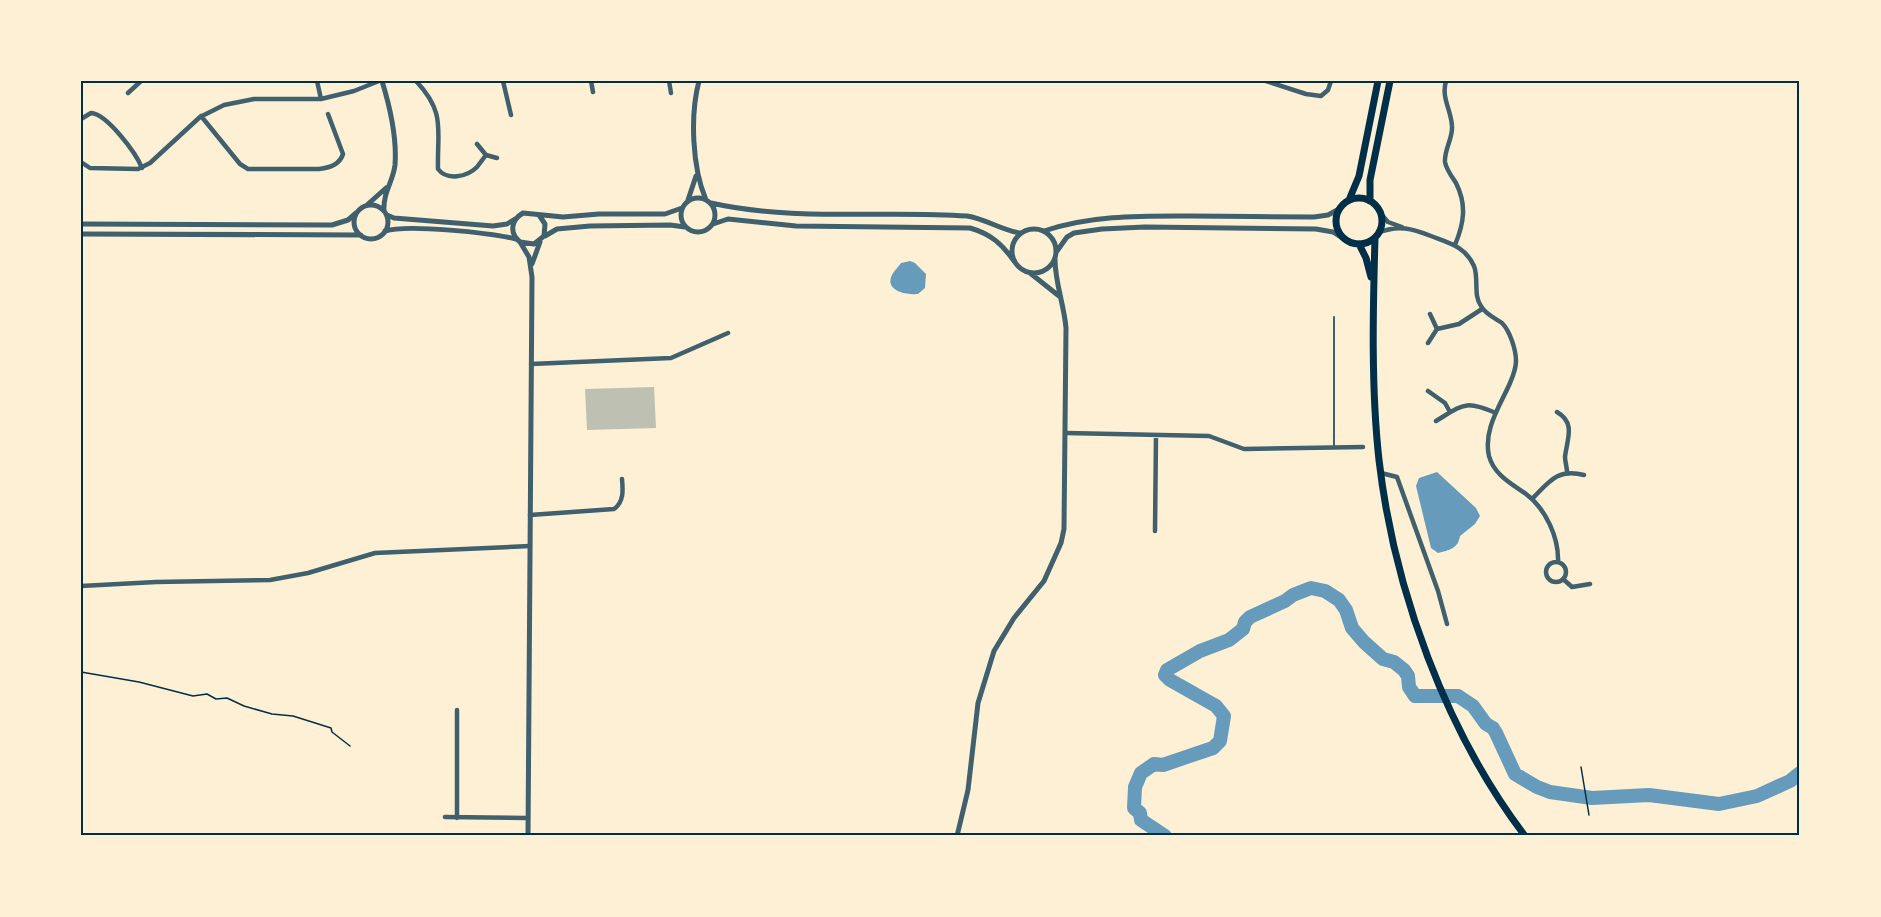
<svg xmlns="http://www.w3.org/2000/svg" width="1881" height="917" viewBox="0 0 1881 917" font-family="'PT Serif',serif">
  <style>
    .water { fill: #669bbc }
    .lines { fill: none; stroke-linecap: round; stroke-linejoin: round }
    .river { stroke: #669bbc; stroke-width: 14 }
    .building { fill: #bec0b2 }
    .path { stroke: #003049; stroke-width: 1.5 }
    .service { stroke: #3f606c; stroke-width: 2 }
    .minor { stroke: #3f606c; stroke-width: 4.5 }
    .tertiary { stroke: #3f606c; stroke-width: 5 }
    .primary { stroke: #003049; stroke-width: 7 }
    .neatline { fill: none; stroke: #003049; stroke-width: 2 }
  </style>
  <rect width="100%" height="100%" fill="#fdf0d5"/>
  <!-- water -->
  <path class="water" d="M910 261 915 263 926 274 925 288 918 294C907 295 884 291 892 275 894 271 899 266 901 263Z
    M1437 472 1476 508 1480 516 1475 524 1460 536C1458 549 1449 550 1438 553L1431 548 1416 486 1419 478Z"/>
  <g class="lines">
    <!-- river -->
    <path class="river" d="M1165 836 1141 820 1140 813 1134 808 1135 787 1141 773 1154 764 1163 765 1213 748 1220 741 1224 716 1216 706 1170 680 1165 675 1167 670 1200 651 1229 640 1243 629 1245 622 1250 617 1285 601 1293 595 1311 588 1325 591 1339 600 1346 610 1352 628 1364 642 1383 659 1394 662 1404 670 1408 676 1409 687 1415 696H1458L1473 706 1486 724 1493 728 1496 733 1515 774 1537 787 1550 792 1592 798 1649 795 1719 804 1757 796 1790 781 1800 773"/>
  </g>
  <!-- building -->
  <path class="building" d="M654 387 656 428 587 430 585 389Z"/>
  <g class="lines">
    <!-- path -->
    <path class="path" d="M81 672 139 682 193 696 207 694 216 699 227 698 244 706 272 714 293 716 331 728 332 732 350 746
      M1581 767 1589 815"/>
    <!-- service -->
    <path class="service" d="M1334 446V317"/>
    <!-- minor -->
    <path class="minor" d="M317 81 321 99
      M416 81C446 113 437 129 438 169 447 181 467 177 477 167 480 163 483 159 486 155
      M503 81 511 115
      M591 81 593 92
      M669 81 671 93
      M1266 81 1306 94 1321 96 1328 90 1331 81
      M1446 81C1441 98 1451 109 1452 126 1453 138 1444 150 1445 162 1446 169 1452 177 1456 183 1467 205 1464 223 1455 245
      M128 93 141 81
      M201 116 240 164 248 169H319C329 168 340 164 343 154L328 114
      M81 119 91 113C107 114 136 153 142 168
      M477 144 486 155 497 158
      M81 162 90 168 138 169 150 163 200 117 224 105 254 99H321L354 91 379 81
      M1381 214 1388 222 1402 227
      M1378 233C1398 224 1413 229 1431 236 1449 243 1465 246 1474 266 1479 279 1473 295 1481 306 1485 314 1495 318 1502 323 1510 331 1516 350 1516 361 1516 368 1513 376 1510 383 1500 406 1483 430 1489 456 1494 475 1512 484 1526 494 1546 509 1559 538 1558 562
      M1437 329 1459 324 1482 309
      M1428 343 1437 329 1430 314
      M531 364 671 358 728 333
      M1428 391 1445 403 1450 412
      M1557 412C1576 423 1567 439 1565 457 1565 462 1567 467 1567 472
      M1436 421C1464 404 1465 400 1496 413
      M1066 433 1209 436 1244 449 1363 447
      M1381 473 1397 477 1438 591 1447 624
      M1532 499C1549 482 1557 468 1584 475
      M530 515 614 509C624 502 623 490 622 479
      M1155 531 1156 435
      M1546 572a10 10 0 1 1 20 0a10 10 0 1 1-20 0Z
      M1563 579 1572 587 1590 584
      M81 586 156 582 270 580 308 573 375 553 530 546
      M445 817 528 818
      M457 818V710"/>
    <!-- tertiary -->
    <path class="tertiary" d="M382 81C390 107 397 138 395 165 393 182 383 192 384 211
      M699 81C690 115 692 167 706 200
      M681 215a17 17 0 1 1 34 0a17 17 0 1 1-34 0Z
      M688 200 696 176
      M711 203C796 222 881 210 967 216 986 219 1001 230 1020 233
      M354 222a17 17 0 1 1 34 0a17 17 0 1 1-34 0Z
      M367 205 386 188
      M387 215 394 218 493 226 507 224 515 219
      M539 215 545 224 544 236 534 244 520 242C509 233 511 220 523 213L563 217 599 214H665L682 208
      M81 224 332 225 348 220 356 213
      M713 224 728 219 796 226 970 228C991 234 1002 244 1014 261
      M1012 251a22 22 0 1 1 44 0a22 22 0 1 1-44 0Z
      M385 231C408 224 491 233 516 239
      M1044 231C1092 215 1140 216 1190 216 1231 216 1273 217 1314 217L1328 215 1339 209
      M81 234 361 235
      M545 236 557 229 590 226 670 225 685 227
      M520 242 529 257 532 277 528 836
      M1057 251 1067 237 1074 233 1102 229 1145 227 1316 229 1333 232 1344 239
      M532 264 540 242
      M1030 273 1059 296
      M957 836 968 790 978 703 994 651 1014 618 1044 581 1061 543 1064 529 1066 328C1064 304 1055 283 1055 259"/>
    <!-- primary -->
    <path class="primary" d="M1336 221a23 23 0 1 1 46 0a23 23 0 1 1-46 0Z
      M1349 200 1359 176 1378 81
      M1370 201V180L1390 81
      M1375 238C1373 309 1371 388 1379 460 1394 590 1446 732 1525 836
      M1359 244 1366 258 1371 277"/>
  </g>
  <!-- border -->
  <rect width="1881" height="917" fill="none" stroke="#fdf0d5" stroke-width="165"/>
  <rect x="82" y="82" width="1716" height="752" class="neatline"/>
</svg>
